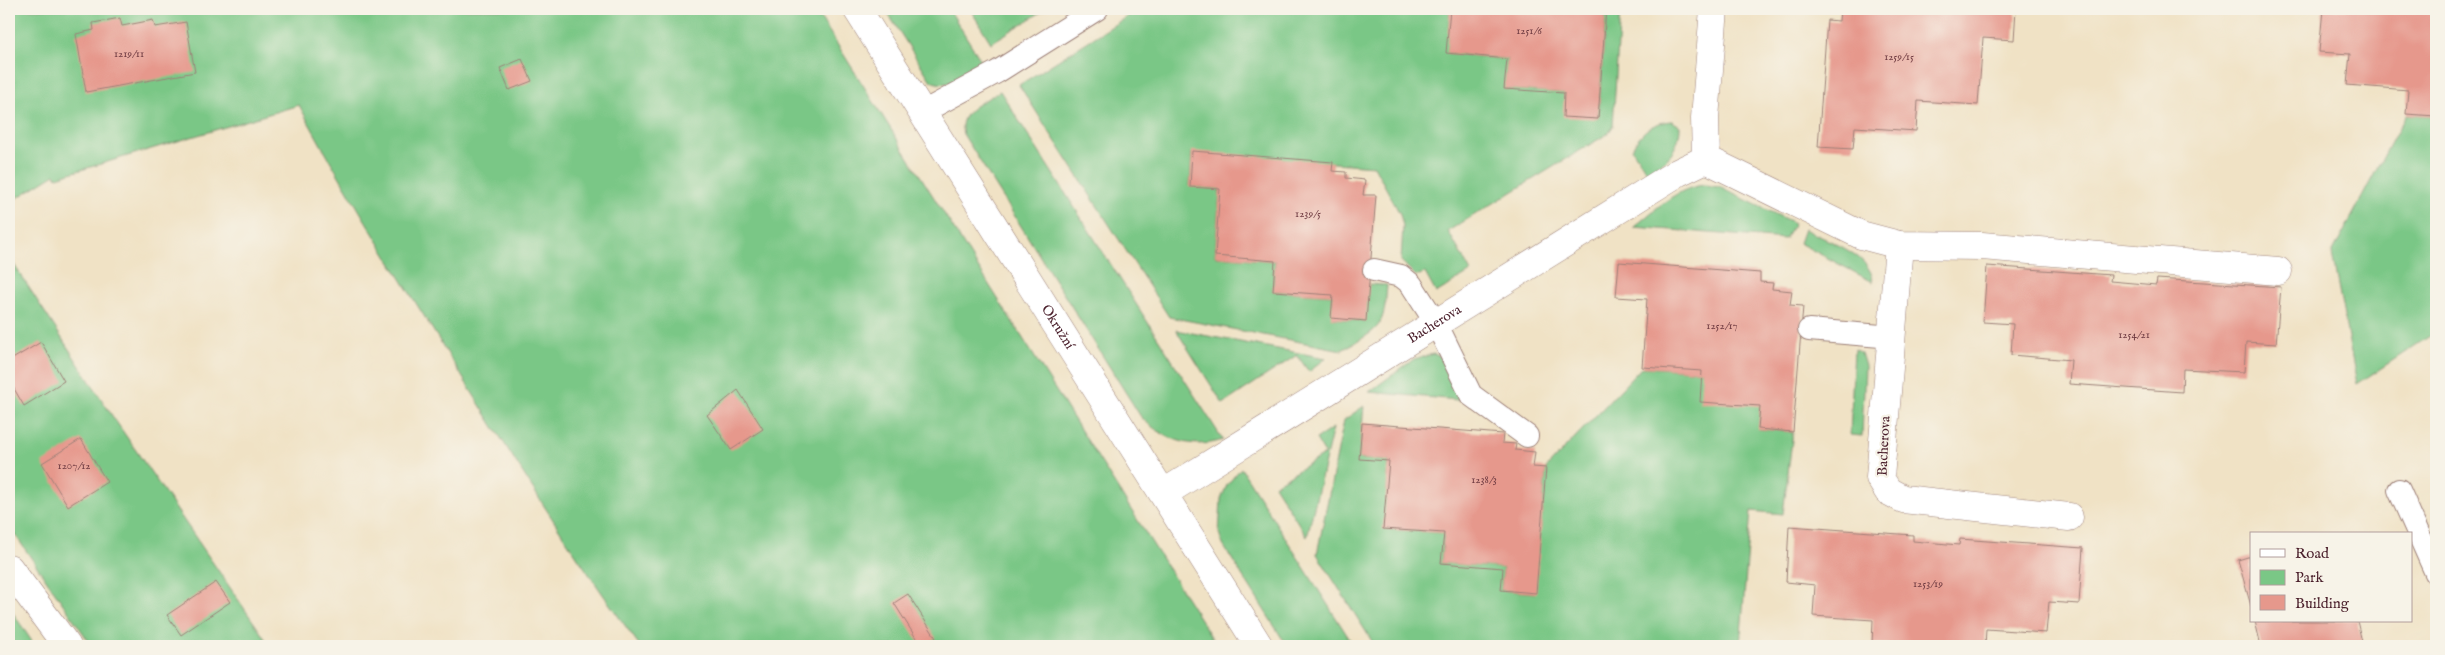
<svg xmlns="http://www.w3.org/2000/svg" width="2445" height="655" viewBox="0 0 2445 655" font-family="'IM FELL English',serif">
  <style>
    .green { fill: #7ac786; stroke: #627358 }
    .building { fill: #e6988c }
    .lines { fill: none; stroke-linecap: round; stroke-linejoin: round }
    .lane-casing { stroke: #9d8078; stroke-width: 24 }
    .street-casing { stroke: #9d8078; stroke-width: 29 }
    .secondary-casing { stroke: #9d8078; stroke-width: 29 }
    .lane { stroke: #fff; stroke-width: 22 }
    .street { stroke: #fff; stroke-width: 28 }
    .secondary { stroke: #fff; stroke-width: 28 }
    .labels { text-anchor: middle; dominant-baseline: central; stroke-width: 4.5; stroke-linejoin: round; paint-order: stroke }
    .number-label { font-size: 11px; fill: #713d43 }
    .street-label { font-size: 14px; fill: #4a1f2b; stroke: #f7f3e8 }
  </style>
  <rect width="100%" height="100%" fill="#f7f3e8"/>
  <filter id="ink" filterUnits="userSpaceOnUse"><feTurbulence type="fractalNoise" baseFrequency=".02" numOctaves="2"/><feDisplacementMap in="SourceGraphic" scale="10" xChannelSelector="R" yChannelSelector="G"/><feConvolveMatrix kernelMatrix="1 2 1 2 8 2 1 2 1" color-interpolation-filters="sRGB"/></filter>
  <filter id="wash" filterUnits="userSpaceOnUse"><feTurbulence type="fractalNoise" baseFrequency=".0096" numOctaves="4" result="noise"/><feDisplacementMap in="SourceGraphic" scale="20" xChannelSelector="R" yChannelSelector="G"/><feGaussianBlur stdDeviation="1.12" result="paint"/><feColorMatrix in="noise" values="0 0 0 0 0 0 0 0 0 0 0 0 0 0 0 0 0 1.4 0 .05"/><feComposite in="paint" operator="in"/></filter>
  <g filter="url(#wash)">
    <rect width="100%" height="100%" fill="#f0e2c5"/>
    <!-- green -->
    <path class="green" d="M9 9H815L1217 646H640C584 571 535 492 485 413 421 311 356 210 299 105L57 177 55 174 9 203Z
      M885 9H949L983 64C967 74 950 90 931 81Z
      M970 9H1046L991 43Z
      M1139 9H1450L1447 53 1507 59 1505 89 1564 93 1598 119 1606 9H1620L1613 126 1609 133 1448 231 1471 272 1436 293 1425 273 1416 276 1401 261 1403 226 1400 214 1374 166 1192 152 1190 186 1220 189 1215 256 1275 261 1273 291 1333 295 1332 318 1365 321 1368 284 1387 285C1384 330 1380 328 1342 350L1169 317 1019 85Z
      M1000 91 1223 440C1192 450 1164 440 1141 417L963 134C956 111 984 102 1000 91Z
      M2406 114 2436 116V332L2357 384 2332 254Z
      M1672 121 1680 126C1680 147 1667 163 1647 172L1632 149C1640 132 1653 122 1672 121Z
      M1705 185 1719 187 1794 223 1785 239 1634 227C1655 210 1677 187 1705 185Z
      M1804 229C1825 240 1872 254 1873 282L1799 243Z
      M9 257 113 417 270 646H92L9 526Z
      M1176 330 1326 358 1309 372 1297 355 1223 404Z
      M1854 349 1861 353 1865 366 1862 436 1850 435Z
      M1433 354 1445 358 1461 393 1458 400 1369 392 1414 359Z
      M1642 367 1702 371 1760 406 1759 429 1793 432 1783 514 1751 511 1740 646H1375L1317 554 1344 420 1364 406 1359 459 1389 461 1384 529 1444 533 1441 563 1503 568 1501 590 1535 593 1546 468Z
      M1333 428 1307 537 1274 485 1325 454 1316 439Z
      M1241 468 1354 646H1287L1223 545 1219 533 1221 499 1227 485Z
      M9 607 35 646H9Z"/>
    <g id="blocks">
      <!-- building -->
      <path class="building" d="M1450 9H1606L1598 119 1563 117 1564 93 1504 89 1507 59 1446 53Z
        M1840 9H2016L2014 40 1983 38 1978 105 1918 101 1916 131 1855 127 1853 149 1818 147 1827 20 1839 21Z
        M2323 9H2436V116L2406 114 2408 90 2347 85 2350 54 2319 52Z
        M120 18 122 26 153 20 155 27 186 22 195 72 86 92 76 34 94 30 93 23Z
        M522 59 532 81 509 90 500 68Z
        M1192 151 1333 162 1332 171 1346 172V178L1365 180 1363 195H1376L1366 321 1331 318 1333 295 1273 291 1275 261 1215 256 1220 189 1190 187Z
        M1619 262 1760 273V282L1773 283 1772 289 1792 291 1790 305 1803 306 1793 432 1758 429 1760 406 1700 402 1702 371 1642 367 1647 299 1616 297Z
        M1987 266 2111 275 2110 281 2156 285 2157 279 2281 287 2276 344 2246 342 2244 372 2183 369 2182 392 2069 384 2071 360 2011 355 2013 324 1983 322Z
        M41 342 64 381 24 406 9 380V361Z
        M738 390 763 429 731 450 707 415Z
        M1362 423 1503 434 1502 443 1516 444 1515 450 1535 452 1533 467 1546 468 1536 593 1501 590 1503 568 1441 563 1444 533 1383 529 1389 461 1359 459Z
        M81 439 107 482 68 506 42 463Z
        M1789 526 1913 535V541L1959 545 1960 539 2083 548 2079 604 2049 602 2046 633 1986 629 1985 646 1872 644 1873 620 1813 616 1815 585 1786 582Z
        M2251 556V606L2238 560Z
        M216 582 230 602 181 635 167 615Z
        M908 594 936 638 923 646H921L894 603Z
        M2255 621H2357L2363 646H2261Z"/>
    </g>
  </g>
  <g filter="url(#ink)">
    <use href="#blocks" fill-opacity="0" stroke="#9d8078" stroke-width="1"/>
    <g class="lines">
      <defs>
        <path id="lane" d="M923 112 997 72 1097 9
          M1374 270 1401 276 1411 284 1436 323 1471 395 1527 436
          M1809 330 1893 337
          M2399 490 2436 573"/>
        <g id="street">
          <path d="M1706 159 1861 235 1899 245 1982 246 2278 271"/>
          <path d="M1706 159 1705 118 1714 9"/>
          <path d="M1899 245 1880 478 1888 491 1903 499 2069 517"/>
          <path id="s1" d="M1164 493 1677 173 1706 159"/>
          <path d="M9 568 67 646"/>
        </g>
        <g id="secondary">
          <path id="s2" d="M857 9 1259 646"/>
        </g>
      </defs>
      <!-- lane casing -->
      <use href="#lane" class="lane-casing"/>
      <!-- street casing -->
      <use href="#street" class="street-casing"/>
      <!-- secondary casing -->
      <use href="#secondary" class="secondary-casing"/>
      <!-- lane -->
      <use href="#lane" class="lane"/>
      <!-- street -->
      <use href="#street" class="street"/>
      <!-- secondary -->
      <use href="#secondary" class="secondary"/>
    </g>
  </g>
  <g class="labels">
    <!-- number labels -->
    <g class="number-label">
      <text x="1529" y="31">1251/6</text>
      <text x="129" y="54">1219/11</text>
      <text x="1899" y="57">1259/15</text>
      <text x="1308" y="214">1239/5</text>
      <text x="1722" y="326">1252/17</text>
      <text x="2134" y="335">1254/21</text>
      <text x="74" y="466">1207/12</text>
      <text x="1484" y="480">1238/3</text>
      <text x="1928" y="584">1253/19</text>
    </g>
    <!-- street labels -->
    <g class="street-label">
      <text stroke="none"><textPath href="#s1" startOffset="319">Bacherova</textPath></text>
      <text stroke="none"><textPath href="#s2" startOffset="376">Okružní</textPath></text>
      <text transform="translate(1884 446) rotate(-87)">Bacherova</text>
    </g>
  </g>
  <!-- margin -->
  <rect width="2445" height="655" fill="none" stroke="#f7f3e8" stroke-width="30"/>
  <!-- legend -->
  <rect x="2250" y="532" width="162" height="90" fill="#f7f3e8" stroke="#b29e9c"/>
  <rect x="2260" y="549" width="25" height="8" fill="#ffffff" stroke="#b29e9c"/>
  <text x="2295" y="558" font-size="15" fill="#4a1f2b">Road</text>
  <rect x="2260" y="570" width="25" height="15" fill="#7ac786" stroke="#b29e9c"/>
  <text x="2295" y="582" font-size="15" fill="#4a1f2b">Park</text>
  <rect x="2260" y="595" width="25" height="15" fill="#e6988c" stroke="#b29e9c"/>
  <text x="2295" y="608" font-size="15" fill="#4a1f2b">Building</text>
</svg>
